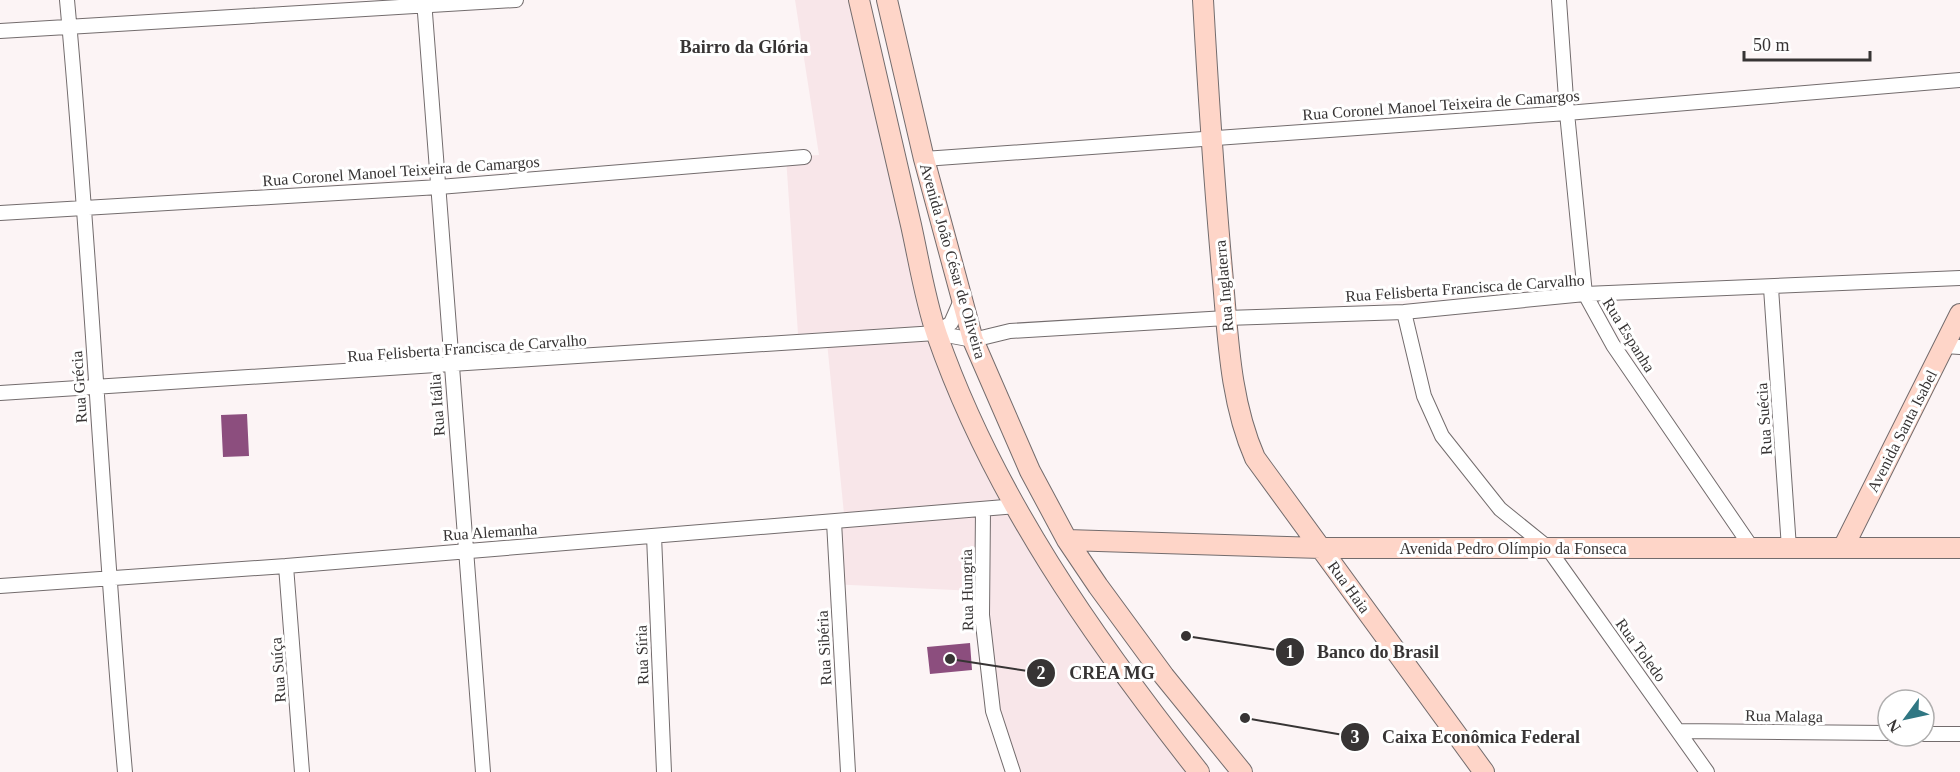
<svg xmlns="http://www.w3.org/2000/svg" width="1960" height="772" viewBox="0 0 1960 772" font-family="'Times New Roman',serif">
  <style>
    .built { fill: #f8e6e9 }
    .building { fill: #8c4e7e }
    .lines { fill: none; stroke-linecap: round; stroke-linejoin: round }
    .street-casing { stroke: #736c6d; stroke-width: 16 }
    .secondary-casing { stroke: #736c6d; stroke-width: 22 }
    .street { stroke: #fff; stroke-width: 14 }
    .secondary { stroke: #fed5c8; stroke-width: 20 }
    .labels { text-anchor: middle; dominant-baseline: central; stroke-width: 6; stroke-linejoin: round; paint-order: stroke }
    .street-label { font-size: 16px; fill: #373434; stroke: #fff }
    .neighbourhood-label { font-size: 18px; font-weight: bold; fill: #373434; stroke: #fff }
    .leader { fill: none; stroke: #373434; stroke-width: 2 }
    .callout-dot { fill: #373434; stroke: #fff; stroke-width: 2 }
    .mark-label { font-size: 18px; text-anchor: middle; font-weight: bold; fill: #fff }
    .callout-label { font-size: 18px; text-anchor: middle; font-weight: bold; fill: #373434; stroke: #fff; stroke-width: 6; stroke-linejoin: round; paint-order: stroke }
  </style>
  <rect width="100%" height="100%" fill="#fcf4f5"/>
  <!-- built -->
  <path class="built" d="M795 0H852L960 415 1195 772H1005L986 711 975 614V591L830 584 826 515 844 514 826 332 798 334 786 157 819 155Z"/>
  <!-- building -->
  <path class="building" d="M247 414 249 456 223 457 221 415Z
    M970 643 972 670 930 674 927 647Z"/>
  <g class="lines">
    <defs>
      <path id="street" d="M67 0C91 257 102 515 125 772
        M424 0 483 772
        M1559 0 1567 113 1585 294 1613 345 1752 548
        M0 31 516 0
        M924 159 1567 113 1960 80
        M0 213 439 187 804 157
        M1771 288 1789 548
        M1404 312 1424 396 1442 436 1500 509 1547 547 1707 772
        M936 333 951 323 962 298
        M1945 346 1960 347
        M0 393 936 333 973 340 1010 331 1226 318 1404 312 1585 294 1960 278
        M983 510 982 615 993 711 1013 772
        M834 522 848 772
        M654 536 664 772
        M286 566 302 772
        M0 586 286 566 1017 506
        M1679 731 1888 733
        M1924 734H1960"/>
      <path id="secondary" d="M859 0C876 75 893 150 911 225 919 261 925 300 937 335 993 496 1094 639 1199 772
        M887 0 924 159 973 340 1030 471 1067 540 1098 586 1164 676 1242 772
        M1203 0C1208 90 1214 180 1222 270 1228 333 1229 399 1255 458L1484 772
        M1067 540 1321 548H1960
        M1843 548 1960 314"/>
    </defs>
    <!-- street casing -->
    <use href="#street" class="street-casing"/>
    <!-- secondary casing -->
    <use href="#secondary" class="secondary-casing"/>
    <!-- street -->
    <use href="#street" class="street"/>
    <!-- secondary -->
    <use href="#secondary" class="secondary"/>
  </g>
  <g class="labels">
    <!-- street labels -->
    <g class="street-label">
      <text transform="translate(1441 105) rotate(-4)">Rua Coronel Manoel Teixeira de Camargos</text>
      <text transform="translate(401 171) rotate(-4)">Rua Coronel Manoel Teixeira de Camargos</text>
      <text transform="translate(953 261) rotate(74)">Avenida João César de Oliveira</text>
      <text transform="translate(1224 286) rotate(-95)">Rua Inglaterra</text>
      <text transform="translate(1465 288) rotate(-4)">Rua Felisberta Francisca de Carvalho</text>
      <text transform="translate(1629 335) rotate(58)">Rua Espanha</text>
      <text transform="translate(467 348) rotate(-4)">Rua Felisberta Francisca de Carvalho</text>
      <text transform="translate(79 387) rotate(-94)">Rua Grécia</text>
      <text transform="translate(437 405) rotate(-94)">Rua Itália</text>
      <text transform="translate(1764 419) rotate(-94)">Rua Suécia</text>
      <text transform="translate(1902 431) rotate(-63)">Avenida Santa Isabel</text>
      <text transform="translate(490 532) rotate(-4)">Rua Alemanha</text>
      <text x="1513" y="548">Avenida Pedro Olímpio da Fonseca</text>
      <text transform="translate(1349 587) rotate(54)">Rua Haia</text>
      <text transform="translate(967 590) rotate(-91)">Rua Hungria</text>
      <text transform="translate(824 648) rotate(-93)">Rua Sibéria</text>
      <text transform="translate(1641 650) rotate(54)">Rua Toledo</text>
      <text transform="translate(642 655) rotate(-92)">Rua Síria</text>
      <text transform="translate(278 670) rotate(-94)">Rua Suíça</text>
      <text transform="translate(1784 716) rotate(1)">Rua Malaga</text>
    </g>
    <!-- neighbourhood labels -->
    <g class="neighbourhood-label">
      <text x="744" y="47">Bairro da Glória</text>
    </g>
  </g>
  <!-- callouts -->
  <path class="leader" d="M1186 636L1290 652M950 659L1041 673M1245 718L1355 737"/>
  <g class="callout-dot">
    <circle cx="1186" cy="636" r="6"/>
    <circle cx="950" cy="659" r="6"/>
    <circle cx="1245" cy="718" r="6"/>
    <circle cx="1290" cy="652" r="15"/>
    <circle cx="1041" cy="673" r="15"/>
    <circle cx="1355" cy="737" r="15"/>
  </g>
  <g class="mark-label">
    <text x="1290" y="658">1</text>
    <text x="1041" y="679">2</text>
    <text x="1355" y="743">3</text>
  </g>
  <g class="callout-label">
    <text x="1378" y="658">Banco do Brasil</text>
    <text x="1112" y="679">CREA MG</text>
    <text x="1481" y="743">Caixa Econômica Federal</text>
  </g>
  <!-- north arrow -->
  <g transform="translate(1906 718) rotate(237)"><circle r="28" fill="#ffffff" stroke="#afaeae" stroke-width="1.5"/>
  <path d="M0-4.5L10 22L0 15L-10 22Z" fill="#307783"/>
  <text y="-9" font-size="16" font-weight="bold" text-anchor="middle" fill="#373434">N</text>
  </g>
  <!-- scale -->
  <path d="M1744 51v9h126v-9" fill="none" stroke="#373434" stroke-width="3"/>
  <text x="1753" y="51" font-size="18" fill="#373434" stroke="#ffffff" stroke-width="4.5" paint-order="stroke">50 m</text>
</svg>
